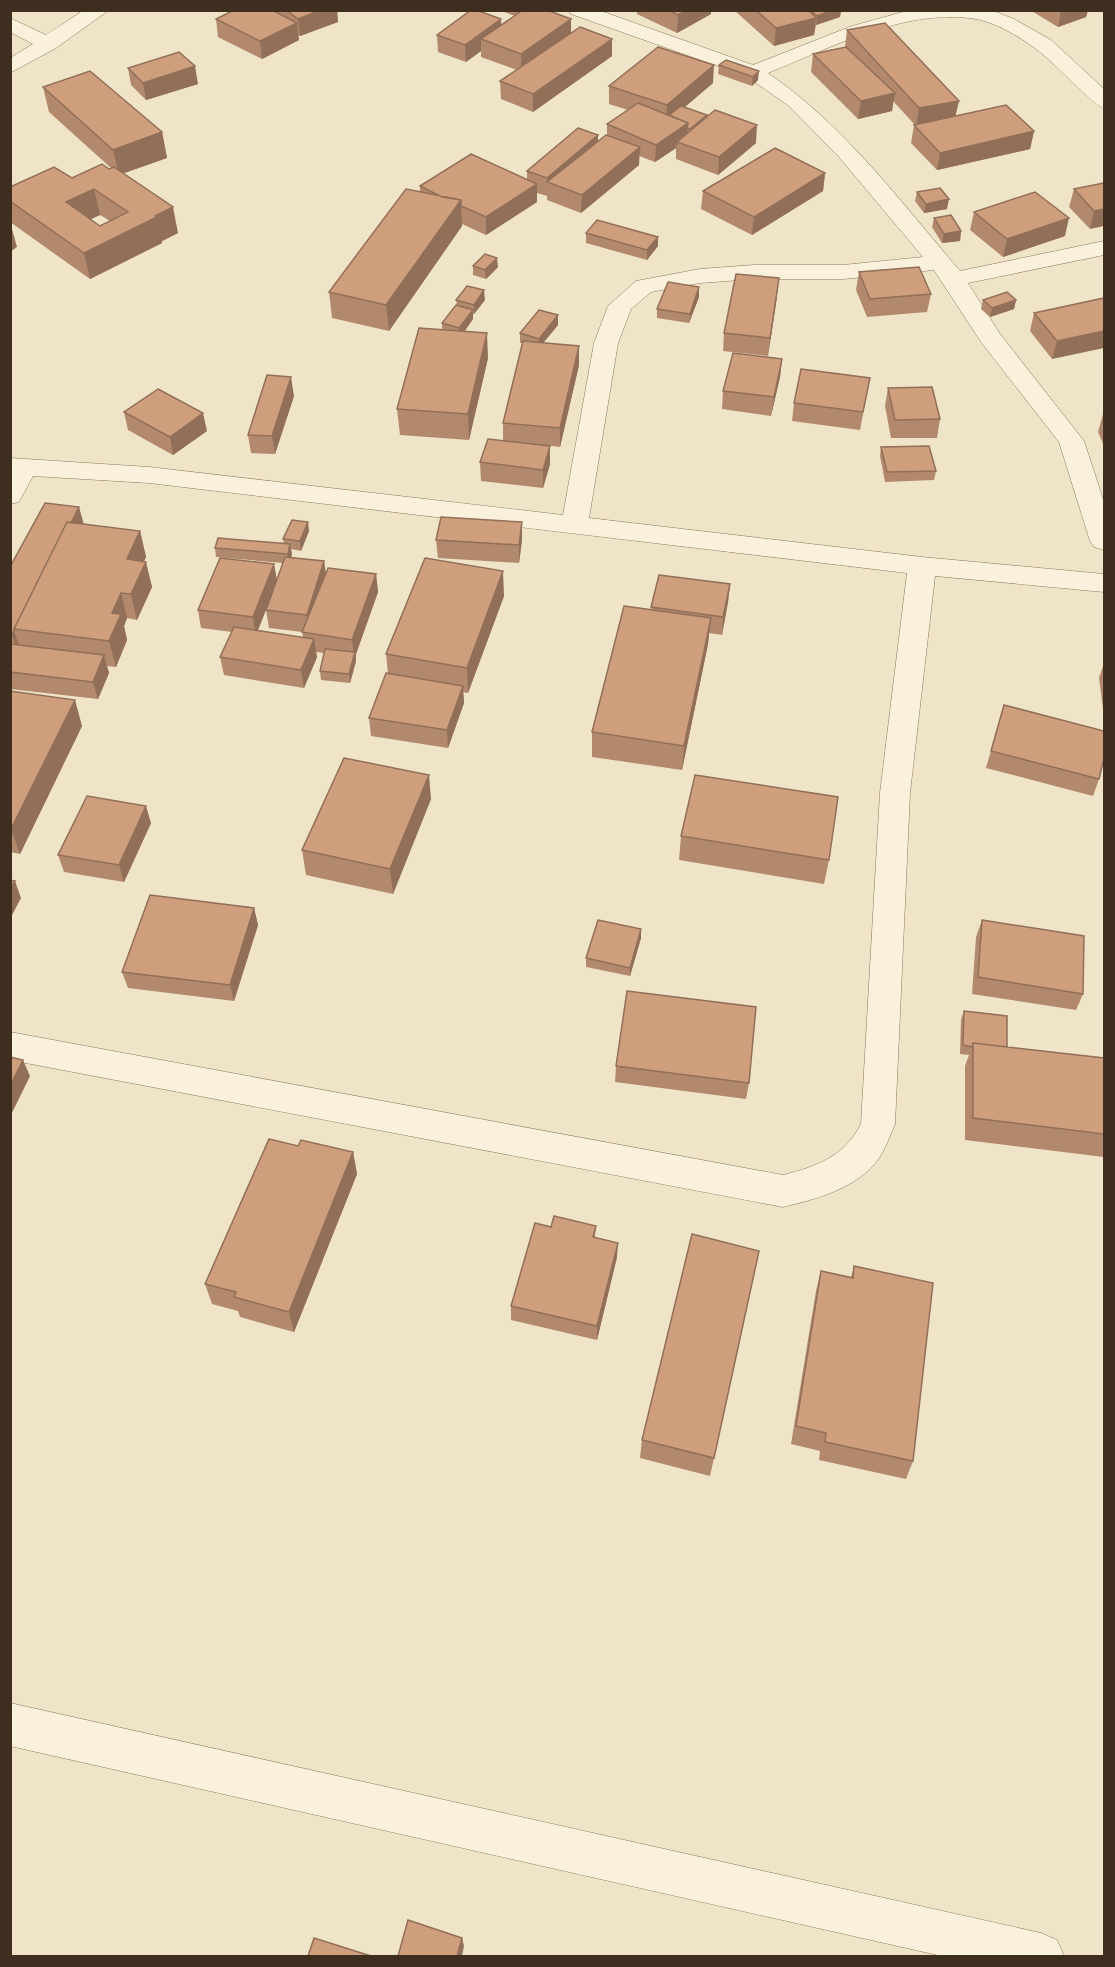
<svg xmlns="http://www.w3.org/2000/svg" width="1115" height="1967" viewBox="0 0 1115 1967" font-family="Merriweather,serif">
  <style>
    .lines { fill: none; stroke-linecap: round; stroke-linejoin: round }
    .street-casing { stroke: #8d765c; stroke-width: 1 }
    .street { fill: #faf1dc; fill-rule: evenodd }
    .wall { fill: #b2896c; fill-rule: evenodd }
    .shaded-wall { fill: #916f58 }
    .building { fill: #cf9f7d; stroke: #916f58; stroke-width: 1.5; fill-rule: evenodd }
  </style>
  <rect width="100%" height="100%" fill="#f0e4c8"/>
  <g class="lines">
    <defs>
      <path id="street" d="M84 10H109L56 48 10 73V58L33 44 10 32V18L46 35Z
        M568 10H598L753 65 852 26 910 10H991L1014 19 1051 40 1104 89V108C1094 106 1052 60 1036 49 1017 35 994 21 970 18 901 10 830 48 768 73 845 126 900 201 960 271L1104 241V255L968 283 1000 334 1084 441 1104 502V550L1094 547 1090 541 1059 442 981 342 934 270 843 279H754L700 283 651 292 631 309 618 343 589 518 922 557 1104 574V592L935 576 910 793 895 1124C890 1135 886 1148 879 1158 859 1188 816 1199 783 1207L10 1060V1032L783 1175C816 1167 845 1156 861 1124L880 793 907 573 149 483 33 476 19 502 10 504V458L149 467 563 515 594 343 608 306 636 281 700 269 754 265H843L923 257 839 157 789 106 746 76 571 14Z
        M10 1703 1041 1933 1057 1940 1064 1956H942L10 1746Z"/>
    </defs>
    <!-- street casing -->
    <use href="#street" class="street-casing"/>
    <!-- street -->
    <use href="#street" class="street"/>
  </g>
  <!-- wall -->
  <path class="wall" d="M234 10H337L338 22 300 36 298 35 299 40 262 59 218 37 216 19Z
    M499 10H547L571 33 612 56 533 112 501 99 500 81 517 70 481 57V51L466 62 438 52 437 35 502 25 515 16Z
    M637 10H711V14L677 33 637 14Z
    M734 10H841L840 17 816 25 814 35 774 46Z
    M1030 10H1088L1086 17 1058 27Z
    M847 30 956 116 1034 131 1030 149 937 170 911 143 914 125H915L893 101 892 111 858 119 811 72 813 54 845 47Z
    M726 60 758 80 752 86 718 74 719 65Z
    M128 68 198 84 146 100 131 85Z
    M713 83 685 107 707 116 756 143 718 175 676 159V148L655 162 639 156V165L581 213 547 200V196L537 193V202L486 235 462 224V226L389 331 332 318 329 292 420 192V186L527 180V171L598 141 607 136V124L628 110 609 104V86Z
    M43 87 162 132 167 158 123 173 178 233 162 241V243L90 279 10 222V187L72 178 111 168 49 112ZM100 215 110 221 100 226 90 219Z
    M825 173 823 191 752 235 701 209 703 191Z
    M1104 183 1090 229 1069 207 1074 189Z
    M917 192 947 209 924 213 915 201Z
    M974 212 1065 236 1003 257 970 230Z
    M934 218 961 231 960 241 942 243 932 227Z
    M586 233 658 237V246L647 260 586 243Z
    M473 266 498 267 486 279 473 275Z
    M859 272 931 294 927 312 867 317 856 290Z
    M699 287V297L689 323 657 318V309Z
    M777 296 768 356 723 351 724 333Z
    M1104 298 1052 359 1030 331 1034 313Z
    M456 300H485L474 314H473V319L465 331 488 358 469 440 400 435 397 409 442 329V323L457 306Z
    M983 300H1016L1014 309 990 317 981 309Z
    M558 325 543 343 579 346V365L560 447 544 445 550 464 543 488 481 481 480 462 503 441V423L522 343H520V333Z
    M782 359 780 377 771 416 722 409 723 391Z
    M870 378 860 430 792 421 794 403Z
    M888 388 940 419 937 438H891L885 406Z
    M294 396 275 454 251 453 248 435Z
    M124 412 207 431 173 455 128 430Z
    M1104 413V446L1098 432 1103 414Z
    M881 447 936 471 934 480 885 482 880 456Z
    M83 524 140 531 146 557 144 561 152 587 137 620 127 618 124 626 127 640 116 667 107 666 109 673 98 699 10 689V567Z
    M309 531 301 551 291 549 292 554 291 558 326 573 376 574 378 592 356 654V661L350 683 321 680 320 671 324 653 316 652 317 657 304 688 224 675 220 657 232 632 201 628 198 610 274 564 277 580 283 563 216 557 215 548 284 544 283 539ZM266 610 269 628 302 632 303 637 258 630Z
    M436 540H522L519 563 438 558Z
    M730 584 728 602 722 635 709 633 708 644 682 770 592 757V732L651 610V607Z
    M504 596 468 693 463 692 464 703 448 748 371 736 369 718 388 674 386 654Z
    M1104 663V717L1099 678Z
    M10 691 82 726 20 854 10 852Z
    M1004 705 1099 779 1093 796 986 768Z
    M431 799 393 894 306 875 302 850Z
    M151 823 124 882 64 872 58 855Z
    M681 836 829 860 824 884 679 860Z
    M254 908 258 925 234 1001 128 988 122 972Z
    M982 920 1083 994 1076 1010 972 994 976 937Z
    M641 929V938L630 976 586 967V958Z
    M964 1011 1007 1047 1104 1058V1157L965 1140V1066L969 1055 960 1054 961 1019Z
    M616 1066 749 1083 746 1099 615 1082Z
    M298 1146 353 1152 357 1174 294 1332 240 1317 238 1311 212 1304 205 1284Z
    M596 1226 595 1237 617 1257 597 1340 511 1320V1306L551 1227Z
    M759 1251 710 1476 640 1458 642 1440Z
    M854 1266 913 1461 906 1479 819 1460 820 1451 791 1444 816 1291 821 1271 851 1277Z"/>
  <!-- shaded-wall -->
  <path class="shaded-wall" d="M321 10H337L338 22 300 36 298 19Z
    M687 10H711V14L677 33 678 15Z
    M834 10H841L840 17 816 25 817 16Z
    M1061 10H1088L1086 17 1058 27Z
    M816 18 814 35 774 46 776 28Z
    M501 19 502 36 481 39V51L466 62 465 45Z
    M571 19V37L521 71V54Z
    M297 23 299 40 262 59 260 41Z
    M612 39V56L533 112V94Z
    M714 65 713 83 668 121 666 120 667 105Z
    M195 66 198 84 146 100 143 83Z
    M759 71 758 80 752 86 753 77Z
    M895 93 892 111 858 119 861 101Z
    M959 101 955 118 916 126 919 108Z
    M688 123 687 141 677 142 676 148 655 162 656 145Z
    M757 125 756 143 718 175 719 157Z
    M1034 131 1030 149 937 170 940 153Z
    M162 132 167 158 119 175 113 150Z
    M598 135V152L547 183V178Z
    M640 147 639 165 581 213 582 195Z
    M825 173 823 191 752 235 754 217Z
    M537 184V202L486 235V217Z
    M94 189 100 215 72 228 66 202Z
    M949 199 947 209 924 213 926 204Z
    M461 200 462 226 389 331 386 305Z
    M173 207 178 233 162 241V243L90 279 84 253Z
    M1104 209V226L1090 229 1094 211Z
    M1069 218 1065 236 1003 257 1007 239Z
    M12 229 17 247 10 252V230Z
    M961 231 960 241 942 243 944 234Z
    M658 237V246L647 260V250Z
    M497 258 498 267 486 279 485 270Z
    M779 278 777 296 768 356 770 338Z
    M699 287V297L689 323 690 314Z
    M484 290 485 300 474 314V305Z
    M1016 300 1014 309 990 317 992 308Z
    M473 310V319L460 337 459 328Z
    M558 315V325L539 348V339Z
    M1104 331V348L1052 359 1057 341Z
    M487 333 488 358 469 440 468 414Z
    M579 346V365L560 447V428Z
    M782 359 780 377 771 416 774 397Z
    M291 377 294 396 275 454 272 436Z
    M203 413 207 431 173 455 170 437Z
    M550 446V464L543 488V470Z
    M79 507 84 525 15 629Z
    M308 522 309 531 301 551 300 541Z
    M522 522V540L519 563V545Z
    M140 531 146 557 133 585 127 559Z
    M290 544 292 554 289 564 288 554Z
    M324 561 327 580 309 633 307 615Z
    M146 562 152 587 137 620 131 594Z
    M274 564 277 582 256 635 253 617Z
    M503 571 504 596 468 693 467 668Z
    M376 574 378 592 356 654V661L350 683 349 674 354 656 352 640Z
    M730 584 728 602 722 635 723 617Z
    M121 593 127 618 124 626 127 640 116 667 109 641 112 613Z
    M711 618 708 644 682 770 684 746Z
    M14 631 20 648 18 653 12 635Z
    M314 639 317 657 304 688 301 670Z
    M104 655 109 673 98 699 93 682Z
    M463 686 464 703 448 748 447 730Z
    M75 700 82 726 20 854 11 829Z
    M429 775 431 799 393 894 390 869Z
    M146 806 151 823 124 882 119 865Z
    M15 881 21 898 10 919V889Z
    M254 908 258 925 234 1001 230 985Z
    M641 929V938L630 976V968Z
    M23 1060 30 1076 10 1117V1086Z
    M353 1152 357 1174 294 1332 289 1312Z
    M618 1243 617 1257 597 1340V1326Z
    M759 1251 755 1271 710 1476 714 1458Z
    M462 1938 464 1946 462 1956H457Z"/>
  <!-- building -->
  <path class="building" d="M234 10H272L297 23 260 41 216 19Z
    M286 10H321L298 19Z
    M471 10H476L501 19 465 45 437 35Z
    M523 10H547L571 19 521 54 481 39Z
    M668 10H687L678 15Z
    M756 10H808L816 18 776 28Z
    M810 10H834L817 16Z
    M885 23 959 101 919 108 847 30Z
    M580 27 612 39 533 94 500 81Z
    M658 47 714 65 667 105 609 86Z
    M846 47 895 93 861 101 813 54Z
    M179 52 195 66 143 83 128 68Z
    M726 60 759 71 753 77 719 65Z
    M90 71 162 132 113 150 43 87Z
    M638 103 688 123 656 145 607 124Z
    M1006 105 1034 131 940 153 914 125Z
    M681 106 707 115 690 129 687 128 688 123 669 115Z
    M715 110 757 125 719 157 677 142Z
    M578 128 598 135 547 178 527 171Z
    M606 135 640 147 582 195 547 182Z
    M775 148 825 173 754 217 703 191Z
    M471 154 537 184 486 217 461 206V200L442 197 420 186Z
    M102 164 109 169 114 167 173 207 155 216 157 217 84 253 10 201V187L54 167 72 178ZM94 189 128 212 100 226 66 202Z
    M1104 183V209L1094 211 1074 189Z
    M940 188 949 199 926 204 917 192Z
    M406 189 461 200 386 305 329 292Z
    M1035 192 1069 218 1007 239 974 212Z
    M951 215 961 231 944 234 934 218Z
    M597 220 658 237 647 250 586 233Z
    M485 254 497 258 485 270 473 266Z
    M919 267 931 294 870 299 859 272Z
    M736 274 779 278 770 338 724 333Z
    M668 282 699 287 690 314 657 309Z
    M467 286 484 290 474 305 456 300Z
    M1007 292 1016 300 992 308 983 300Z
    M1104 298V331L1057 341 1034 313Z
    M456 305 473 310 459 328 442 323Z
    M539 310 558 315 539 339 520 333Z
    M419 328 487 333 468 414 397 409Z
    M523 341 579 346 560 428 503 423Z
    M733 353 782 359 774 397 723 391Z
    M801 369 870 378 863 412 794 403Z
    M267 375 291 377 272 436 248 435Z
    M932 387 940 419 895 420 888 388Z
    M158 389 203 413 170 437 124 412Z
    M488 439 550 446 543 470 480 462Z
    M929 446 936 471 887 472 881 447Z
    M45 503 79 507 71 523 67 522 14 629V631L12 635H10V567Z
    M441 517 522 522 519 545 436 540Z
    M292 520 308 522 300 541 283 539Z
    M67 522 140 531 127 559 146 562 131 594 121 593 112 613 121 614 109 641 14 629Z
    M218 538 290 544 288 554 215 548Z
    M285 557 324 561 307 615 266 610Z
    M220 558 274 564 253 617 198 610Z
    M425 558 503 571 467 668 386 654Z
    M328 568 376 574 352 640 302 632Z
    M659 575 730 584 723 617 651 607Z
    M624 606 711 618 684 746 592 732Z
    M234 627 314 639 301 670 220 657Z
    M10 644 104 655 93 682 10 672Z
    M325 649 355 652 349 674 320 671Z
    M386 673 463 686 447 730 369 718Z
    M10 691 75 700 11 829H10Z
    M1004 705 1104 731V758L1099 779 991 751Z
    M344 758 429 775 390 869 302 850Z
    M695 775 838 797 829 860 681 836Z
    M87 796 146 806 119 865 58 855Z
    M10 880 15 881 10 889Z
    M150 895 254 908 230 985 122 972Z
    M598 920 641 929 630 968 586 958Z
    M982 920 1084 936 1083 994 978 977Z
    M627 991 756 1007 749 1083 616 1066Z
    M964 1011 1007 1016V1047L973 1043 972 1047 963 1045Z
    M973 1043 1104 1058V1134L973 1118Z
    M10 1057 23 1060 10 1086Z
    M269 1139 298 1146 301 1140 353 1152 289 1312 234 1297 236 1292 205 1284Z
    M554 1216 596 1226 593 1237 618 1243 597 1326 511 1306 535 1223 551 1227Z
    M692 1234 759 1251 714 1458 642 1440Z
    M854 1266 933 1283 913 1461 825 1442 826 1433 796 1426 821 1271 853 1278Z
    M408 1920 462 1938 457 1956H398Z
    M314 1938 371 1956H308Z"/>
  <!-- border -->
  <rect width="1115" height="1967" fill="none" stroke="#3d2e20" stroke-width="24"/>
</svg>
